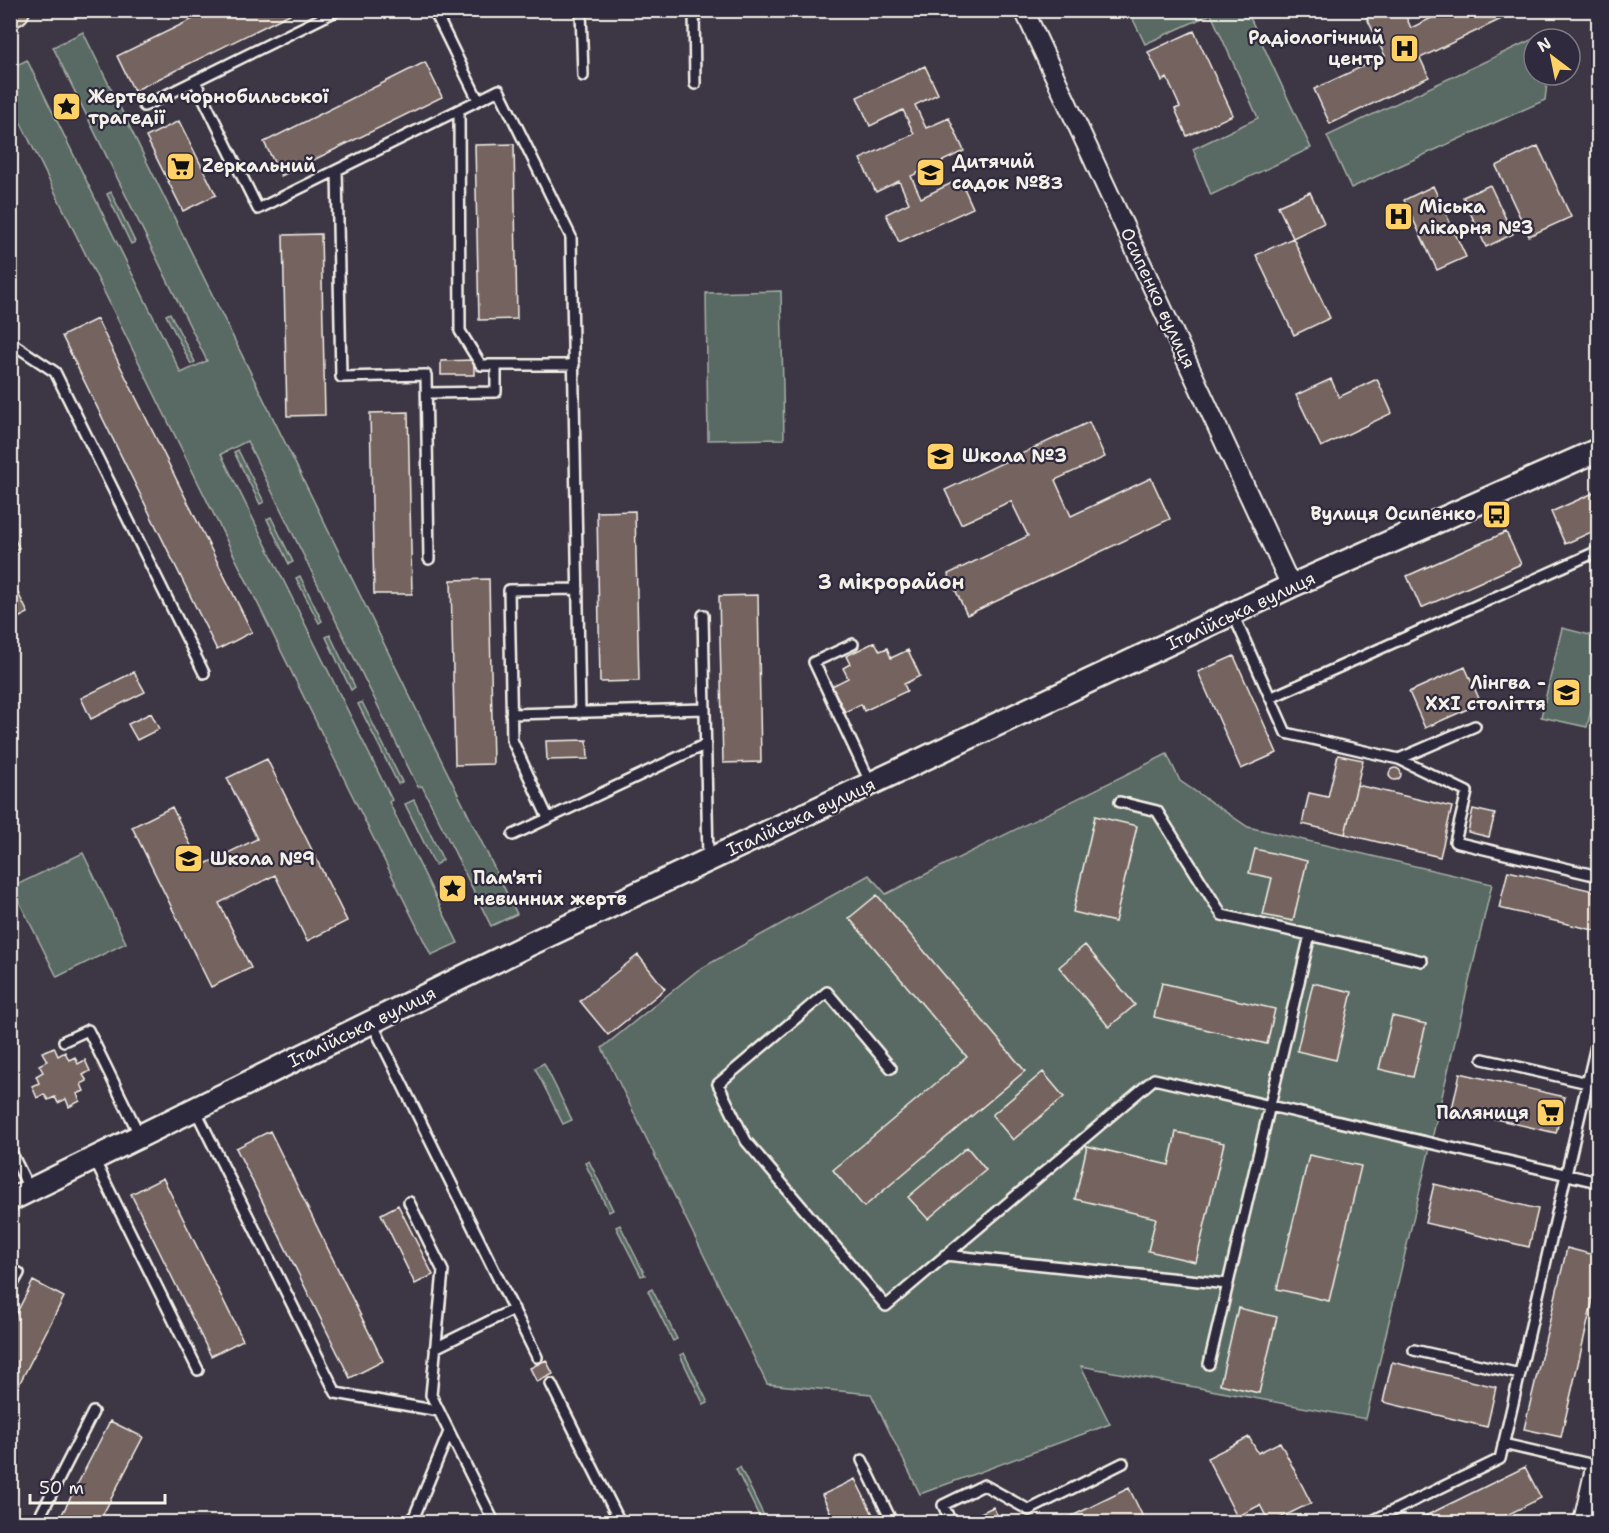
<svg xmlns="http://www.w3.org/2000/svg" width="1609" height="1533" viewBox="0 0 1609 1533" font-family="'Shantell Sans',sans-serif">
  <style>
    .green { fill: #596b63; stroke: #a6aea6; stroke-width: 1.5 }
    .building { fill: #746461; stroke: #f4f1e8; stroke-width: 1.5 }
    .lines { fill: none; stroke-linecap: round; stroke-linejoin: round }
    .service-casing { stroke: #f4f1e8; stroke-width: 14 }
    .minor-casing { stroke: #f4f1e8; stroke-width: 22 }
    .tertiary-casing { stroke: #f4f1e8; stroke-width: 27 }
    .secondary-casing { stroke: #f4f1e8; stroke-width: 30 }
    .trunk-casing { stroke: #f4f1e8; stroke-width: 34 }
    .service { stroke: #2f2a3d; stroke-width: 9 }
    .minor { stroke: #2f2a3d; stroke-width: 18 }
    .tertiary { stroke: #2f2a3d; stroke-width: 22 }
    .secondary { stroke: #2f2a3d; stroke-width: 26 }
    .trunk { stroke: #766a54; stroke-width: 30 }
    .labels { text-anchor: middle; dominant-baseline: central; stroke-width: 4.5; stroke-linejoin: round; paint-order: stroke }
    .poi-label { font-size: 18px; font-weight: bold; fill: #f4f1e8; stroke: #2f2a3d; text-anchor: start }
    .street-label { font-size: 18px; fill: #f4f1e8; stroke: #2f2a3d }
    .neighbourhood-label { font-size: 20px; font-weight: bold; fill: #f4f1e8; stroke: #2f2a3d }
  </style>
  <rect width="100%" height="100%" fill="#3d3644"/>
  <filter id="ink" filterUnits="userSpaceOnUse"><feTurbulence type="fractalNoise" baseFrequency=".0167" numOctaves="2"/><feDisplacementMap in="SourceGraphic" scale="12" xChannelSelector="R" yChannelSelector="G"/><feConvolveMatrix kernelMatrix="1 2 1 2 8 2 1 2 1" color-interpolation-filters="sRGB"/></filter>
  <g filter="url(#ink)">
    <!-- green -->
    <path class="green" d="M1129 11H1247L1311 148 1211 195 1193 149 1258 118 1211 14 1145 44Z
      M1552 30 1551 39H1534V75H1548L1545 100 1351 188 1327 136Z
      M83 32 517 914 491 926 422 786 418 787 247 441 221 454 392 800 389 802 458 943 431 955 11 103V68L27 60 181 373 207 361 53 47Z
      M111 192 135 242 131 244 107 194Z
      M781 291 784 439 708 440 706 293Z
      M170 313 195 362 191 364 166 315Z
      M238 450 264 502 260 504 234 452Z
      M271 517 293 562 289 564 267 519Z
      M300 576 322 621 319 623 296 578Z
      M1562 628 1598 637V680L1587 727 1541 717Z
      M330 635 355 687 351 690 326 637Z
      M362 702 402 782 398 784 358 704Z
      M1167 754 1180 781 1248 827 1492 884 1366 1419 1081 1366 1110 1424 920 1494 871 1394 767 1384 602 1048 698 970 869 875 886 894Z
      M414 800 443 860 435 865 405 804Z
      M83 853 126 943 57 977 12 887Z
      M544 1063 572 1120 563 1124 535 1068Z
      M589 1161 613 1210 609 1212 585 1163Z
      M620 1225 645 1275 641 1276 616 1227Z
      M652 1289 677 1339 673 1341 648 1291Z
      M684 1353 708 1403 704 1405 680 1355Z
      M740 1467 767 1522H762L736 1469Z"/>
    <!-- building -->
    <path class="building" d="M211 10H298L134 91 117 56Z
      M1363 10H1403L1411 28 1448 10H1520L1420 58 1429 77 1330 124 1314 89 1385 56Z
      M1194 31 1233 115 1187 136 1175 109 1180 107 1167 78 1162 81 1148 52Z
      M425 62 442 97 281 176 264 142Z
      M925 66 938 94 915 105 926 128 949 118 964 151 911 176 921 198 960 179 973 208 899 242 886 214 909 203 899 181 876 192 860 159 914 134 903 110 870 126 857 97Z
      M179 121 216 195 183 211 146 137Z
      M514 144 517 319 479 320 475 145Z
      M1538 146 1571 217 1529 236 1496 166Z
      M1490 185 1513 234 1486 247 1463 197Z
      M1433 186 1466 257 1437 270 1404 200Z
      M1310 192 1324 223 1293 238 1278 206Z
      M321 234 325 415 287 416 283 235Z
      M1293 238 1330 318 1294 335 1256 255Z
      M97 319 252 632 217 650 62 336Z
      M474 360V375H441V361Z
      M1331 379 1339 397 1377 379 1392 413 1321 447 1296 395Z
      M408 412 412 594H374L370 413Z
      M1089 422 1105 457 1055 480 1071 516 1151 478 1170 519 967 615 948 574 1028 536 1011 501 961 524 945 490Z
      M1598 491V529L1565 544 1551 512Z
      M635 511 639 681 600 682 597 512Z
      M10 530 19 548 10 552Z
      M1506 532 1521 564 1421 608 1407 576Z
      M489 579 493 764 455 765 451 580Z
      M12 581 28 613 10 622V582Z
      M758 595 761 762 723 763 719 596Z
      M875 642 880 651 887 648 891 658 908 650 920 676 904 684 907 691 864 711 861 704 845 712 832 686 848 678 843 668 850 664 846 656Z
      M1234 656 1277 753 1241 769 1198 672Z
      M1465 667 1481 703 1425 728 1409 692Z
      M134 672 145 692 91 719 81 698Z
      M151 713 159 729 137 740 128 724Z
      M587 740 588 759 547 760 546 741Z
      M1338 755 1363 760 1345 834 1302 824 1309 793 1328 797Z
      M267 759 347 921 307 941 275 875 219 903 251 968 211 987 132 827 172 807 201 866 257 839 227 778Z
      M1389 774a6 6 0 1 1 12 0a6 6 0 1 1-12 0Z
      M1357 785 1452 807 1440 857 1345 834Z
      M1473 809 1495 814 1489 837 1468 832Z
      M1095 816 1137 826 1115 922 1073 912Z
      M1255 849 1307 861 1293 921 1263 915 1272 878 1249 873Z
      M1508 871 1598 892V931L1499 908Z
      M877 895 1025 1071 864 1207 833 1170 967 1057 849 918Z
      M1085 945 1135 1005 1109 1027 1059 967Z
      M638 955 665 989 608 1035 580 1001Z
      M1162 983 1275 1009 1267 1044 1154 1017Z
      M1313 983 1352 992 1336 1060 1297 1051Z
      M1392 1016 1426 1024 1413 1077 1379 1069Z
      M54 1047 58 1056 65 1052 69 1060 75 1057 78 1064 85 1060 90 1071 83 1075 87 1081 81 1084 84 1091 77 1094 80 1101 69 1107 66 1099 58 1103 55 1097 48 1100 44 1094 37 1098 32 1086 39 1083 36 1076 43 1072 39 1065 47 1061 42 1052Z
      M1043 1072 1064 1097 1013 1140 992 1115Z
      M1460 1073 1565 1097 1556 1133 1452 1109Z
      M270 1131 383 1361 350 1378 236 1148Z
      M1176 1132 1224 1143 1196 1262 1148 1251 1156 1218 1075 1199 1087 1146 1169 1165Z
      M967 1147 986 1170 928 1219 908 1197Z
      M1309 1155 1361 1166 1329 1301 1277 1289Z
      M163 1178 243 1340 211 1356 131 1194Z
      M1434 1184 1538 1209 1529 1247 1425 1223Z
      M398 1205 433 1275 415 1284 381 1214Z
      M1567 1248 1598 1256V1278L1561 1437 1524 1429Z
      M33 1281 64 1297 10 1402V1326Z
      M1238 1308 1277 1317 1259 1393 1220 1384Z
      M546 1360 553 1374 537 1382 530 1368Z
      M1392 1362 1496 1387 1487 1427 1383 1402Z
      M110 1421 143 1437 99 1522H58Z
      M1249 1437 1258 1453 1280 1442 1311 1503 1272 1522H1269L1260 1505 1237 1517 1207 1458Z
      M1525 1467 1541 1498 1493 1522H1413Z
      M855 1479 866 1501 877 1522H835L822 1495Z
      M1129 1488 1144 1519 1136 1522H1060Z
      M993 1507 1001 1522H962Z"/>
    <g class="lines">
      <defs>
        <path id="service" d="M434 10 478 100
          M581 10 583 76
          M694 10 695 84
          M815 10V11
          M195 81 258 209 499 90 571 237 580 713
          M144 106 338 10
          M459 110 460 331 481 365H574
          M337 170 341 377 426 375 429 559
          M10 342 55 372 204 673
          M427 393 496 392V365
          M1233 614 1286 733 1399 759 1467 792 1455 842 1598 876
          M703 615 708 859
          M853 644 814 662 871 784
          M1270 698 1598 551
          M511 714 705 709
          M1399 759 1475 726
          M1120 802 1157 811 1222 915 1422 961
          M548 818 512 740 509 590 578 589
          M513 835 706 744
          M372 1023 537 1357
          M64 1041 88 1030 140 1136
          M1483 1059 1588 1083
          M891 1068 827 992 718 1084 746 1141 886 1306 1154 1079 1598 1182
          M195 1109 336 1393 439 1411
          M10 1150 30 1190
          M94 1159 198 1370
          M409 1202 443 1271 431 1395 494 1522
          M945 1255 1228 1284
          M10 1289 19 1273
          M435 1348 514 1309
          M1414 1350 1520 1374
          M1209 1364 1310 935
          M551 1384 620 1522
          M1503 1444 1598 1466
          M862 1460 892 1522
          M37 1522 93 1412
          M412 1522 449 1432
          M951 1522 943 1505 984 1485 1029 1510 1123 1463
          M1370 1522 1500 1459 1598 1037"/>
        <path id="minor" d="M1024 10 1291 586"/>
        <path id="tertiary" d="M10 1200 528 945 1291 586 1598 450"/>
        <path id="secondary" d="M1587 1522 1598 1473"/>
        <path id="trunk" d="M10 12 14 10"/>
      </defs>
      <!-- service casing -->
      <use href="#service" class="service-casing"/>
      <!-- minor casing -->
      <use href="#minor" class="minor-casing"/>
      <!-- tertiary casing -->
      <use href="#tertiary" class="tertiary-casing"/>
      <!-- secondary casing -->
      <use href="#secondary" class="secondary-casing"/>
      <!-- trunk casing -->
      <use href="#trunk" class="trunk-casing"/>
      <!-- service -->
      <use href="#service" class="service"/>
      <!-- minor -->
      <use href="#minor" class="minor"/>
      <!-- tertiary -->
      <use href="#tertiary" class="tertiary"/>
      <!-- secondary -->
      <use href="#secondary" class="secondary"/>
      <!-- trunk -->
      <use href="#trunk" class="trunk"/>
    </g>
  </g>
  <!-- icons -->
  <defs>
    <symbol id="hospital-square" viewBox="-11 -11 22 22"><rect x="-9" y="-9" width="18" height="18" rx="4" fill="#ffd166" stroke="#2f2a3d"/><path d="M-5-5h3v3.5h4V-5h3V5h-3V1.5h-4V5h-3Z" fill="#111"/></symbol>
    <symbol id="sight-square" viewBox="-11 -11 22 22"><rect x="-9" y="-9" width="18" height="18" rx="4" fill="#ffd166" stroke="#2f2a3d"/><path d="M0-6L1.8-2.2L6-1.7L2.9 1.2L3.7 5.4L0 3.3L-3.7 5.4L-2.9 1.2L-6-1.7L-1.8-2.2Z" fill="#111"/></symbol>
    <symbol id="supermarket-square" viewBox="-11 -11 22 22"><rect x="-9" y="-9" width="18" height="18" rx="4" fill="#ffd166" stroke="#2f2a3d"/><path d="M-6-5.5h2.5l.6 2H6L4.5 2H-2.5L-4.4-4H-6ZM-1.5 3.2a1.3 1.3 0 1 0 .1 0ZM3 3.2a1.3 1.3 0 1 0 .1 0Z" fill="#111"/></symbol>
    <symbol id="school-square" viewBox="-11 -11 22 22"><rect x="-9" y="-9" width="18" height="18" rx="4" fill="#ffd166" stroke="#2f2a3d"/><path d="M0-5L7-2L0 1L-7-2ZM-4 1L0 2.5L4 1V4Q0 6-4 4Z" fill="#111"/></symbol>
    <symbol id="bus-square" viewBox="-11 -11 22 22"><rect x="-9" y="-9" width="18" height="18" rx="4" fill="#ffd166" stroke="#2f2a3d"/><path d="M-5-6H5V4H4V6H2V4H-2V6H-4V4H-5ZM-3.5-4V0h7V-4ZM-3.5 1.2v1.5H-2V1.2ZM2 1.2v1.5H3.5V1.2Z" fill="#111"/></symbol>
  </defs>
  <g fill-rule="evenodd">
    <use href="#hospital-square" x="1388" y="32" width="33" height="33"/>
    <use href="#sight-square" x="50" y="90" width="33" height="33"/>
    <use href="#supermarket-square" x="164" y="150" width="33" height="33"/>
    <use href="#school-square" x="914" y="156" width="33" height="33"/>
    <use href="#hospital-square" x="1382" y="200" width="33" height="33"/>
    <use href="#school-square" x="924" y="440" width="33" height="33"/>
    <use href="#bus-square" x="1480" y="498" width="33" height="33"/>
    <use href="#school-square" x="1550" y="676" width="33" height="33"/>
    <use href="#school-square" x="172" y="842" width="33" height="33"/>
    <use href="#sight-square" x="436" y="872" width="33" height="33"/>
    <use href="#supermarket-square" x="1534" y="1096" width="33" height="33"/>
  </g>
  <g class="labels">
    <!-- poi labels -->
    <g class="poi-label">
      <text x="1384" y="38" text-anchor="end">Радіологічний<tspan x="1384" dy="21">центр</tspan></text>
      <text x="88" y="97">Жертвам чорнобильської<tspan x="88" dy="21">трагедії</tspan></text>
      <text x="952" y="162">Дитячий<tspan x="952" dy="21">садок №83</tspan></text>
      <text x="202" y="166">Zеркальний</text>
      <text x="1419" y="207">Міська<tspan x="1419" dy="21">лікарня №3</tspan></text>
      <text x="962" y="456">Школа №3</text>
      <text x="1476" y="514" text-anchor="end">Вулиця Осипенко</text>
      <text x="1546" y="683" text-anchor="end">Лінгва -<tspan x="1546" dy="21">XXI століття</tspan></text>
      <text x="210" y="859">Школа №9</text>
      <text x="473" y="878">Пам'яті<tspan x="473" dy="21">невинних жертв</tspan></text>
      <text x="1529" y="1113" text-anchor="end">Паляниця</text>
    </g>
    <!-- street labels -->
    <g class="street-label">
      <text transform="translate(1158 298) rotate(65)">Осипенко вулиця</text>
      <text transform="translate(1241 611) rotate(-25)">Італійська вулиця</text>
      <text transform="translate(801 817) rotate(-25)">Італійська вулиця</text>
      <text transform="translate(362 1027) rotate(-26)">Італійська вулиця</text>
    </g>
    <!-- neighbourhood labels -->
    <g class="neighbourhood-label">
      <text x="891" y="582">3 мікрорайон</text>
    </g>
  </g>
  <!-- margin -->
  <rect width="1609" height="1533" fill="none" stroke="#2f2a3d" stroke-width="36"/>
  <rect x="18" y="18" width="1573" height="1497" fill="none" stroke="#f4f1e8" stroke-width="2" filter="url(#ink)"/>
  <!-- north arrow -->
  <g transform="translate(1552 57) rotate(328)"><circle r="28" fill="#2f2a3d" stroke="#7e7a81" stroke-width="1.5"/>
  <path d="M0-4.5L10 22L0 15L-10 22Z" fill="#ffd166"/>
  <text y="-9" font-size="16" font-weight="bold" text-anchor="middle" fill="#f4f1e8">N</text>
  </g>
  <!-- scale -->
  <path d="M30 1494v9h135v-9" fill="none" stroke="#f4f1e8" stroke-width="3"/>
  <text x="39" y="1494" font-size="18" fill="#f4f1e8" stroke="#2f2a3d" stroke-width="4.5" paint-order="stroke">50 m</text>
</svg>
